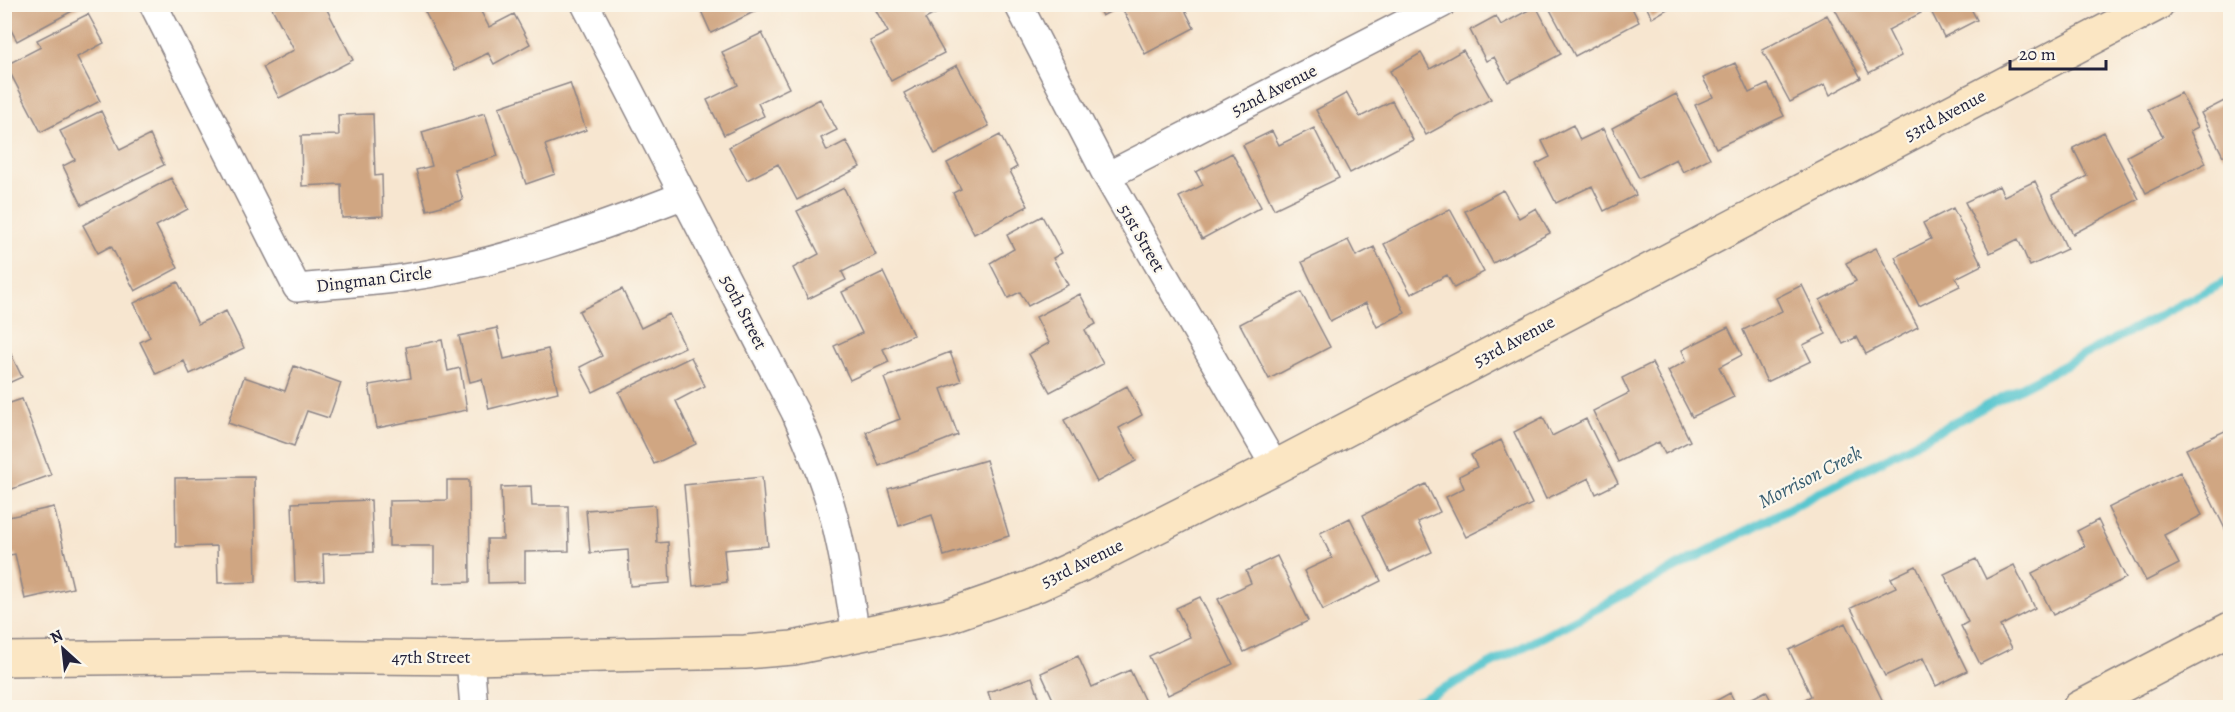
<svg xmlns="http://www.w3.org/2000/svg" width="2235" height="712" viewBox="0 0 2235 712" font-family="Alegreya,serif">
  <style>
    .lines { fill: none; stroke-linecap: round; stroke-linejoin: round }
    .stream { stroke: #59c6cf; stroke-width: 9 }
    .building { fill: #d0a682 }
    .street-casing { stroke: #8c8486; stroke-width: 30 }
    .secondary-casing { stroke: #8c8486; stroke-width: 36 }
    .street { stroke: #fff; stroke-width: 27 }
    .secondary { stroke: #fbe6c3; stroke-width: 33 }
    .labels { text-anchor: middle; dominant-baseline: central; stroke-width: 4.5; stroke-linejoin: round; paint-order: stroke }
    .street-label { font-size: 18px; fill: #22223b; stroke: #fbf7ec }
    .water-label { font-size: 20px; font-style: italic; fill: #355b6f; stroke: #fbf7ec }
  </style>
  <rect width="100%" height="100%" fill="#fbf7ec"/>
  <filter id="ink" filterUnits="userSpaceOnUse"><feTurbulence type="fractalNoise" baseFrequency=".0167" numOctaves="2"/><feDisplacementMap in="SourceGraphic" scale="12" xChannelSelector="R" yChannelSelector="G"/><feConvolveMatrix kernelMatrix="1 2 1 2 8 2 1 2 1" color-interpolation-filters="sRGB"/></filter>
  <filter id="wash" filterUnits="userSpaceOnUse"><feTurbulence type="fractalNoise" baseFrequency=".008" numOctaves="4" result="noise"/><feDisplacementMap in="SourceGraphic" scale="24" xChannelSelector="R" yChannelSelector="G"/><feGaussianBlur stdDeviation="1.35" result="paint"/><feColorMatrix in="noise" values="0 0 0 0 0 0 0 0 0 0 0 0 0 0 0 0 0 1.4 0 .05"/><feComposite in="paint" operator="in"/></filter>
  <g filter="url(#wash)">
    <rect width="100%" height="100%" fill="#f7e6d0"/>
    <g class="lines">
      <!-- stream -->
      <path class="stream" d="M1406 708 2230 279"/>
    </g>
    <g id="blocks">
      <!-- building -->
      <path class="building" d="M4 4H85L17 41 4 17Z
        M279 4H324L353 60 279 98 263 67 294 50 272 8Z
        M429 4H477L489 27 514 14 530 44 494 64 488 53 455 70 423 8Z
        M698 4H770L711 33Z
        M880 4H932L937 13 925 19 944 53 891 81 870 41 888 32 874 7Z
        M1096 4H1196L1185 10 1194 28 1145 54 1121 6 1102 16Z
        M1547 4H1630L1639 22 1575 56Z
        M1645 4H1676L1652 18Z
        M1838 5H1917L1921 13 1888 30 1901 56 1869 73 1834 7Z
        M1928 5H1969L1977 20 1944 37Z
        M1536 6 1561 54 1508 82 1494 57 1486 61 1470 30 1496 16 1501 25Z
        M88 14 104 43 77 57 100 101 41 132 6 65 41 47 37 40Z
        M1827 15 1861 78 1830 95 1825 84 1790 102 1762 50Z
        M762 33 789 88 758 103 764 116 724 135 707 100 738 85 722 52Z
        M1463 50 1491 99 1426 135 1390 71 1421 53 1430 69Z
        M1735 63 1749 93 1768 84 1784 116 1716 148 1695 105 1713 97 1703 78Z
        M957 65 989 126 935 154 904 93Z
        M570 83 586 130 545 145 555 174 526 184 499 107Z
        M1347 93 1360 117 1392 101 1413 140 1350 173 1316 110Z
        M2181 93 2198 127 2190 131 2206 163 2146 193 2127 156 2163 137 2148 109Z
        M1676 94 1710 158 1683 172 1676 159 1639 178 1612 128Z
        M2230 98V152L2223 156 2201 113Z
        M820 99 837 130 821 138 827 151 846 141 860 167 797 200 778 164 747 180 729 147Z
        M101 111 120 150 150 135 164 165 82 205 63 166 75 160 60 131Z
        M485 113 498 156 454 169 463 200 427 210 416 170 432 166 422 132Z
        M373 114 375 176 382 175 383 216 342 218 341 184 302 186 301 136 339 135 338 115Z
        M1573 125 1580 140 1603 129 1636 195 1604 211 1592 186 1556 203 1536 164 1550 157 1542 141Z
        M1314 128 1339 178 1274 209 1243 145 1272 131 1279 145Z
        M2104 132 2139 199 2073 234 2052 195 2087 176 2073 148Z
        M1000 135 1017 167 1010 171 1028 206 974 234 953 193 961 189 947 163Z
        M1232 153 1261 207 1202 239 1179 197 1203 185 1196 172Z
        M171 178 188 209 156 226 178 268 135 291 111 246 98 253 83 225Z
        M2035 181 2067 249 2030 266 2018 239 1990 253 1965 202 1999 186 2004 196Z
        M844 188 876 255 842 272 846 280 808 299 793 268 819 254 797 211Z
        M1503 190 1519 218 1536 208 1550 233 1493 263 1465 211Z
        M1953 208 1982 265 1956 278 1960 286 1919 306 1895 257 1931 239 1923 223Z
        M1450 209 1484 272 1454 288 1447 275 1411 294 1384 244Z
        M1042 216 1062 253 1053 258 1068 285 1028 306 1020 292 1008 298 990 263 1014 249 1007 235Z
        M1348 240 1356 256 1374 247 1405 313 1377 327 1366 303 1330 321 1302 262Z
        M1876 248 1918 327 1866 354 1857 337 1843 344 1820 300 1856 281 1846 263Z
        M883 272 913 335 883 349 889 362 850 380 834 346 862 333 842 292Z
        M178 282 198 324 226 311 244 348 190 374 184 361 156 374 140 342 150 337 134 303Z
        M1802 285 1826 334 1803 345 1811 361 1767 382 1743 330 1782 311 1776 298Z
        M622 289 641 328 669 314 685 347 593 392 580 367 602 356 579 311Z
        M1301 292 1330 347 1269 379 1240 324Z
        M1080 294 1096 324 1085 330 1103 364 1050 392 1029 354 1049 343 1036 317Z
        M1728 327 1742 355 1719 367 1734 397 1692 417 1668 371 1687 361 1682 350Z
        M497 328 504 359 548 349 558 392 489 409 482 379 470 382 459 336Z
        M4 340 22 377 4 385Z
        M442 340 448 371 460 368 467 410 377 428 369 385 411 378 406 347Z
        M950 352 961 381 941 389 958 435 879 466 866 432 900 419 884 378Z
        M691 357 705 386 676 401 696 444 654 464 619 392Z
        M1652 363 1690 441 1665 454 1659 442 1618 462 1593 411 1629 393 1622 378Z
        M294 366 341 383 329 418 307 411 294 446 228 423 244 377 285 391Z
        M1127 386 1142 415 1119 428 1136 461 1097 482 1064 420Z
        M22 399 51 475 4 492V405Z
        M1543 417 1552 436 1586 419 1618 483 1596 494 1589 478 1546 499 1514 432Z
        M2229 429 2230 433V533L2228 535 2186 449Z
        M1501 440 1532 504 1466 537 1446 497 1464 488 1459 476 1477 467 1471 455Z
        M986 460 1009 536 944 556 932 515 899 526 888 489Z
        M2180 472 2202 515 2164 535 2179 564 2146 581 2108 508Z
        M254 477 256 582 218 583 217 546 176 547 175 478Z
        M762 477 768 546 724 550 727 582 693 586 684 485Z
        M447 480H469L470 582 434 583V546H389V501L447 500Z
        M1426 484 1440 512 1418 522 1432 552 1390 572 1363 515Z
        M531 486 532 506H568L569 551 525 552V582L488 583 487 539H503L501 487Z
        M371 500 373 552 323 554 324 581 295 582 292 503Z
        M655 505 657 543 668 542 670 583 630 586 628 550 590 553 586 510Z
        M54 507 73 588 25 599 15 554 4 556V518Z
        M1350 518 1381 581 1323 610 1304 571 1332 558 1320 533Z
        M2098 520 2126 578 2053 615 2032 573 2085 546 2077 531Z
        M1277 556 1308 621 1244 652 1218 599 1251 583 1246 571Z
        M1976 559 1986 579 2014 565 2035 608 2000 626 2012 648 1980 664 1961 626 1968 622 1944 574Z
        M1916 566 1967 671 1936 686 1923 658 1885 676 1851 608 1896 587 1891 578Z
        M1200 597 1233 664 1168 695 1149 656 1190 637 1176 608Z
        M1845 623 1886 708H1789L1811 696 1789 650Z
        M1078 656 1092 687 1130 670 1148 708H1057L1041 673Z
        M1032 677 1043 708H993L988 692Z
        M1766 691 1775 708H1703L1730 693 1737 706Z"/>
    </g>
  </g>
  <g filter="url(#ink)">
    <use href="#blocks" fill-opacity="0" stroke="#8c8486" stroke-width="1.5"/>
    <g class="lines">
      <defs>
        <path id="street" d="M153 4 297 288C332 284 368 283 403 278 500 264 592 231 684 195
          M585 4 795 412C808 442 821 472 830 503 843 547 849 592 856 636
          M1018 4 1107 176 1275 467
          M1107 176 1442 4
          M470 658 474 708"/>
        <path id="secondary" d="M4 659 262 656 470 658 745 652 793 648 948 616 1037 585 1081 565 1275 467 2157 4
          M2079 708 2230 629"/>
      </defs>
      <!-- street casing -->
      <use href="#street" class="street-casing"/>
      <!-- secondary casing -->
      <use href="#secondary" class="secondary-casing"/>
      <!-- street -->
      <use href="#street" class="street"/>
      <!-- secondary -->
      <use href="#secondary" class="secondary"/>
    </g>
  </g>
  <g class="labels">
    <!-- street labels -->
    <g class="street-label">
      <text transform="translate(1274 90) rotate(-27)">52nd Avenue</text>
      <text transform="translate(1945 115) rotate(-28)">53rd Avenue</text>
      <text transform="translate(1142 238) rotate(60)">51st Street</text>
      <text transform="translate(374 279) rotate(-7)">Dingman Circle</text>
      <text transform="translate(744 312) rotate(63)">50th Street</text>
      <text transform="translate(1514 341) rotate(-28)">53rd Avenue</text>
      <text transform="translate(1082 563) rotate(-26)">53rd Avenue</text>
      <text x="431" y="657">47th Street</text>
    </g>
    <!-- water labels -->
    <g class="water-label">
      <text transform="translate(1810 477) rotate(-27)">Morrison Creek</text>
    </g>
  </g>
  <!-- margin -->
  <rect width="2235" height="712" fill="none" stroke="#fbf7ec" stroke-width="24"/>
  <!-- north arrow -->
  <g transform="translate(63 649) rotate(333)" stroke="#fbf7ec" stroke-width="4.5" paint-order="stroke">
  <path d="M0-4.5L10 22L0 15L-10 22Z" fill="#22223b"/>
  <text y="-9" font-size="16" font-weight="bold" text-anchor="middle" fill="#22223b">N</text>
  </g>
  <!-- scale -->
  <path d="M2010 60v9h96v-9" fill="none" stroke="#22223b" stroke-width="3"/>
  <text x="2019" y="60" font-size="18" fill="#22223b" stroke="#fbf7ec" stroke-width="4.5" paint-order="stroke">20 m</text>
</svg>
